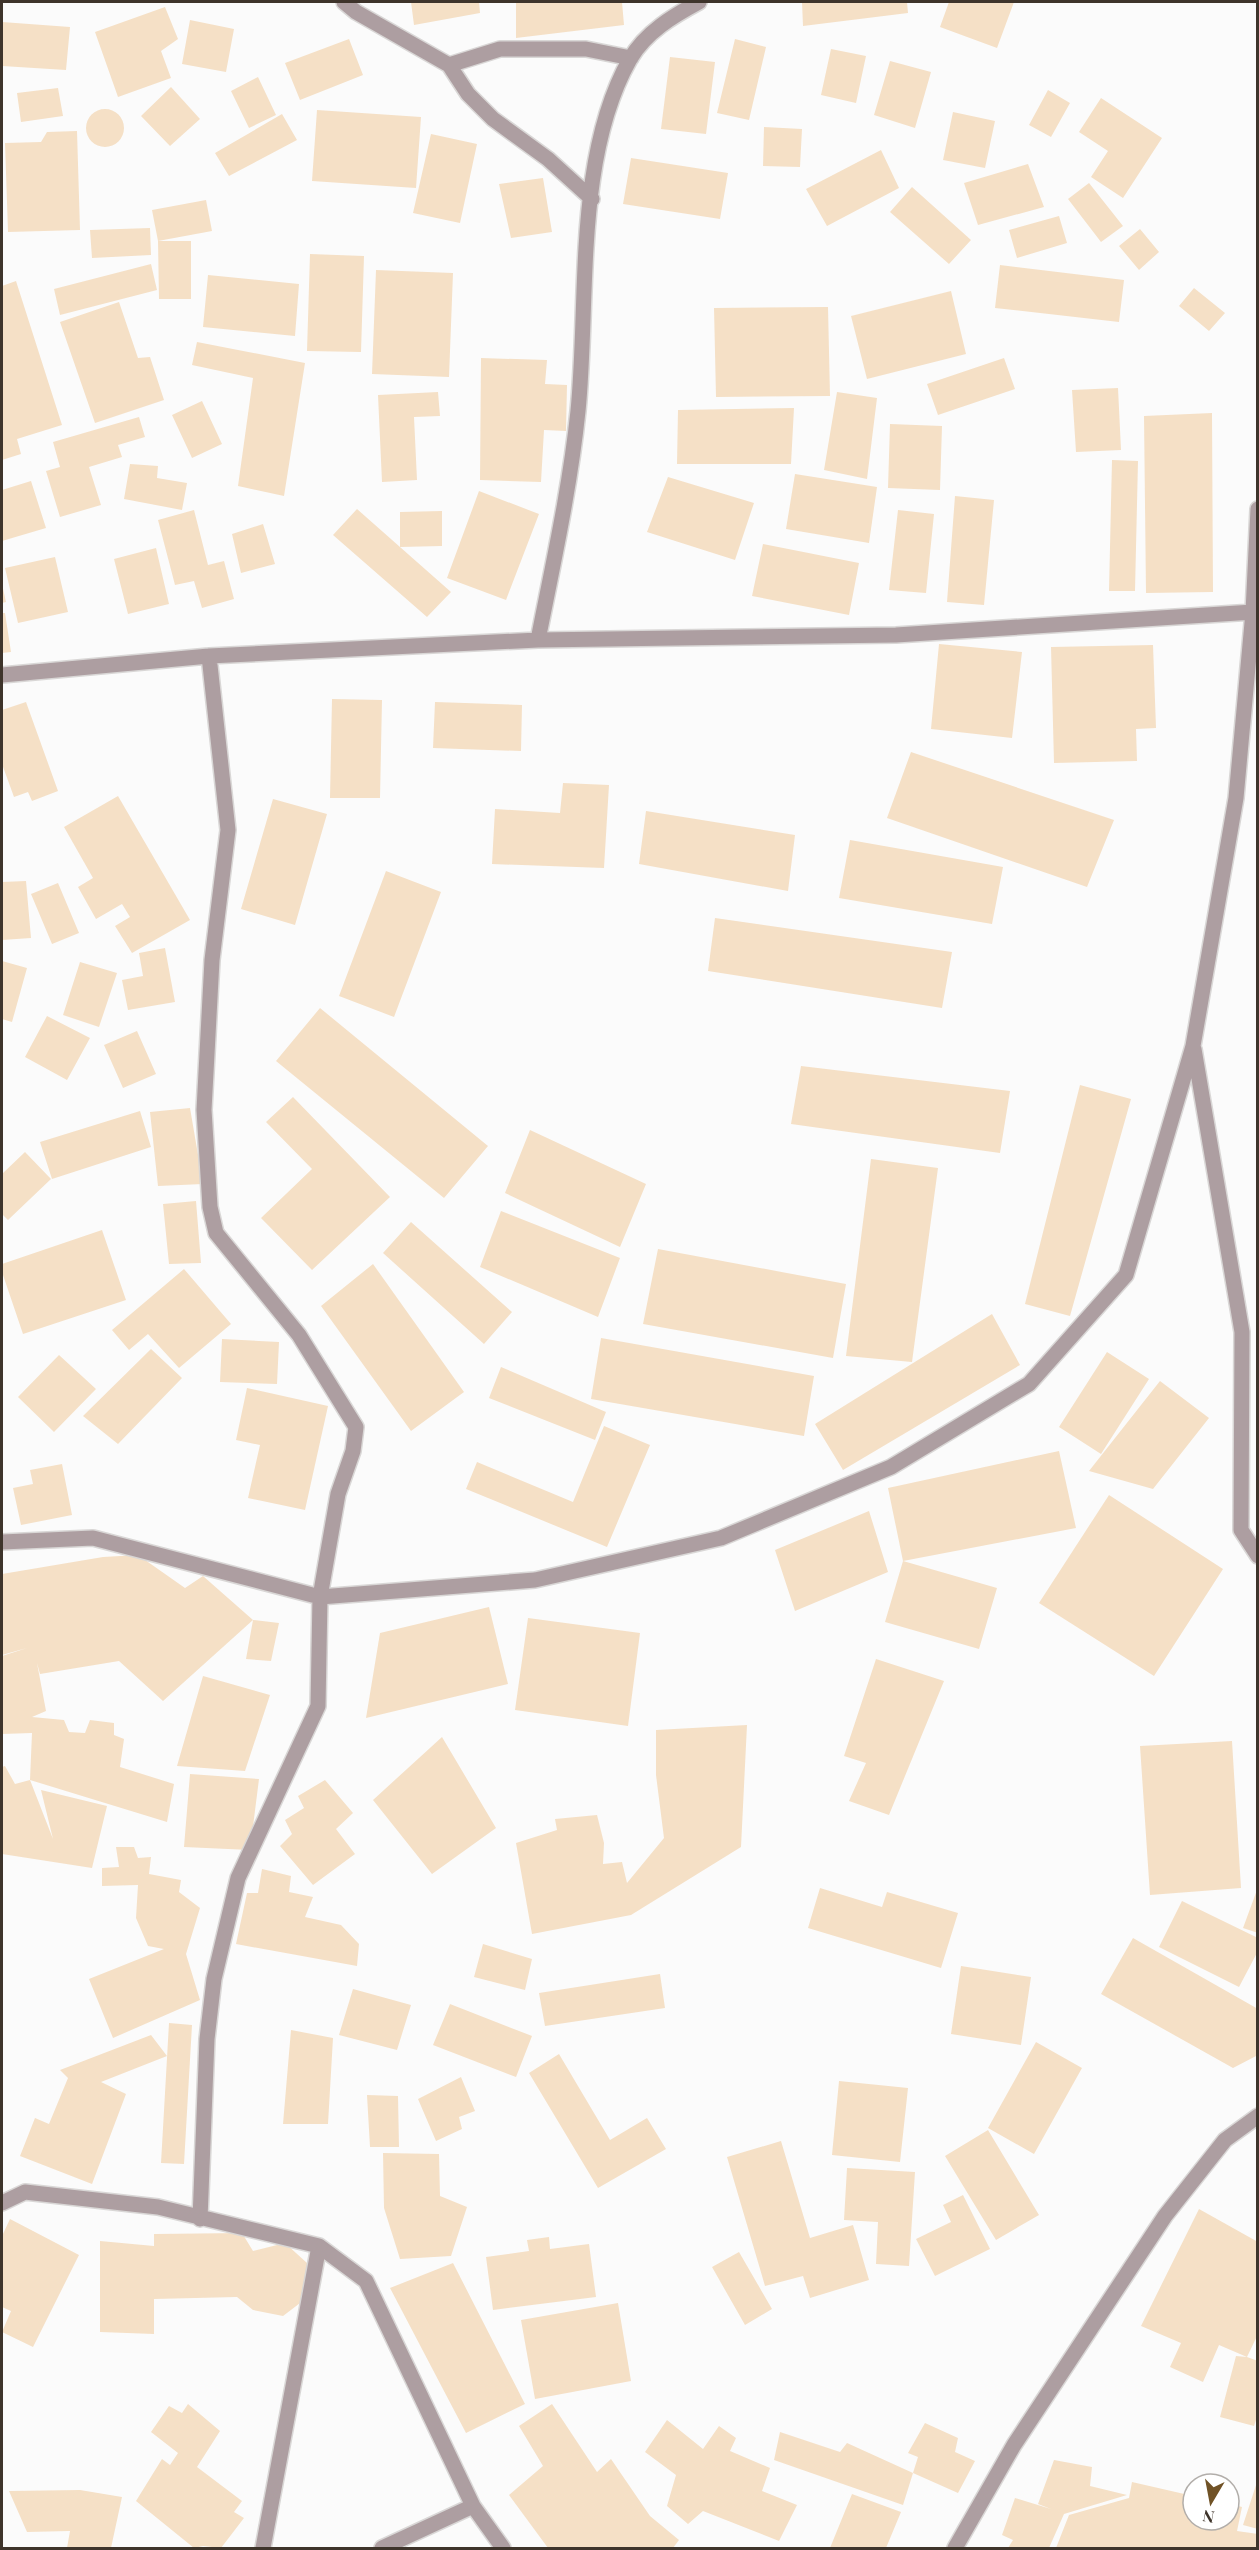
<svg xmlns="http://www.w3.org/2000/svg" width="1259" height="2550" viewBox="0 0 1259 2550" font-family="'Playfair Display',serif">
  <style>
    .building { fill: #f5e0c6 }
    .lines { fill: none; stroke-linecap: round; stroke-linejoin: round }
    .minor-casing { stroke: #d9d7d6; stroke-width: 18 }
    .minor { stroke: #ad9ea1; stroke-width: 15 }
  </style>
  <rect width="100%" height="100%" fill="#fbfbfb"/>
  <!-- building -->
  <path class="building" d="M411 2H479L480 13 414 25Z
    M516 2H622L624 25 516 38Z
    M802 2H907L908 13 803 26Z
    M949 2H1014L997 48 940 27Z
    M165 7 178 39 161 51 171 78 118 97 95 32Z
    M190 20 234 29 226 72 182 64Z
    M2 22 70 27 66 70 2 66Z
    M349 39 363 75 300 100 285 63Z
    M735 39 766 47 749 120 717 113Z
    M831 49 866 56 856 103 821 95Z
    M670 57 715 62 706 134 661 129Z
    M890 61 931 72 915 128 874 115Z
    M258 77 276 115 249 128 231 91Z
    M171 87 200 119 170 146 141 116Z
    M58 88 63 116 21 122 17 93Z
    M1048 90 1070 103 1051 137 1029 125Z
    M1101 98 1162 138 1123 198 1091 177 1108 151 1079 132Z
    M86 128a19 19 0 1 1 38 0a19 19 0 1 1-38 0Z
    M317 110 421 117 416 188 312 181Z
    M953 112 995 121 985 168 943 160Z
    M282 114 297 140 229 176 215 153Z
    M764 127 802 129 800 167 763 166Z
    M77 131 80 230 8 232 5 143 41 142 47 132Z
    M431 134 477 144 460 223 413 213Z
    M881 150 899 188 827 226 806 189Z
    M631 158 728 173 720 219 623 204Z
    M1028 164 1044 207 978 225 964 183Z
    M543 178 552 232 511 238 499 184Z
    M1089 183 1123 226 1101 242 1068 199Z
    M912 187 971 240 949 264 890 212Z
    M206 200 212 231 158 241 152 210Z
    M1059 216 1067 243 1017 258 1009 230Z
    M150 228 151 255 92 258 90 230Z
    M1140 229 1159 252 1139 270 1119 246Z
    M158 241H191V299H159Z
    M310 254 364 256 361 352 307 351Z
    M151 264 157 290 60 315 54 289Z
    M1000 265 1124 280 1119 322 995 308Z
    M376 270 453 273 449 377 372 374Z
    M208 275 299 284 295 336 203 327Z
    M16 281 62 425 17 439 21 454 2 460V286Z
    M1194 288 1225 313 1209 331 1179 306Z
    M951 291 966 354 867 379 851 316Z
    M119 302 138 358 150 357 164 400 95 423 60 322Z
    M828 307 830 396 716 397 714 308Z
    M197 342 305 363 284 496 238 486 253 378 192 365Z
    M481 358 547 360 545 384 567 385 566 431 544 430 541 482 480 480Z
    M1004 358 1015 389 938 415 927 384Z
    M1118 388 1121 450 1076 452 1072 390Z
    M438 392 440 416 414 417 417 480 382 482 378 395Z
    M837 392 877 398 867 479 824 470Z
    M202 401 222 444 192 458 172 415Z
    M794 408 791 464H677L678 410Z
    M1212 413 1213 592 1146 593 1144 416Z
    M139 417 145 437 118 445 122 457 89 467 101 505 60 517 46 471 60 467 53 442Z
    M890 424 942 426 940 490 888 488Z
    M1112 460 1138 461 1135 591H1109Z
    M130 464 158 466 157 478 187 483 182 510 124 499Z
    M795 474 877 487 869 543 786 529Z
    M668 477 754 503 735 560 647 532Z
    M31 481 46 528 2 541V490Z
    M479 491 539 514 506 600 447 578Z
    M955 496 994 500 984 605 947 602Z
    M357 509 400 547V512L442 511V546L400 547 451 592 427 617 333 535Z
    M194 510 208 565 224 561 234 599 202 608 194 581 175 585 158 520Z
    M898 510 934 514 926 593 889 590Z
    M263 524 275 564 241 573 232 534Z
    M763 544 859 563 849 615 752 596Z
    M156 548 169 604 128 614 114 559Z
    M55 557 68 612 18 623 5 568Z
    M2 584 6 602 2 603Z
    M2 613H5L11 652 2 653Z
    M939 644 1022 652 1012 738 931 729Z
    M1153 645 1156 728 1136 729 1137 761 1054 763 1051 647Z
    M332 699 382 700 380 798H330Z
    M26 702 58 791 32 801 28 792 14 797 2 764V710Z
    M435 702 522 705 521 751 433 748Z
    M911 752 1114 820 1087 887 887 818Z
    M563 783 609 785 604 868 492 864 495 809 560 813Z
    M118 796 190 920 132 953 115 926 130 917 122 904 96 919 78 887 93 878 64 827Z
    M273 799 327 814 295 925 241 909Z
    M646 811 795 835 788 891 639 864Z
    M850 840 1003 867 992 924 839 898Z
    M386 871 441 892 394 1017 339 996Z
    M26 881 31 938 2 940V882Z
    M58 883 79 933 52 944 31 894Z
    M715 918 952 952 942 1008 708 971Z
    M165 948 175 1002 128 1010 122 980 143 976 139 953Z
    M2 961 27 968 12 1022 2 1019Z
    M80 962 117 973 99 1027 63 1015Z
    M320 1008 488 1146 444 1198 276 1061Z
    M47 1016 90 1038 67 1080 25 1057Z
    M137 1031 156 1074 123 1088 104 1045Z
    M801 1066 1010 1091 1000 1153 791 1124Z
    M1080 1085 1131 1099 1070 1316 1025 1304Z
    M293 1097 390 1197 312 1270 261 1218 312 1169 266 1122Z
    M190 1108 203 1184 158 1186 150 1112Z
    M140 1111 151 1147 52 1179 40 1142Z
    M530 1130 646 1184 620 1247 505 1193Z
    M25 1152 51 1179 8 1220 2 1214V1174Z
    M871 1159 938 1168 912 1362 846 1356Z
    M196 1201 201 1263 169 1264 163 1204Z
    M501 1211 620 1258 598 1317 480 1267Z
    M411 1222 512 1312 484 1344 383 1253Z
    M102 1230 126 1300 23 1334 2 1272V1264Z
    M658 1249 846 1284 833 1358 643 1324Z
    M373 1264 464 1392 411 1431 321 1306Z
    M184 1269 231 1324 179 1368 148 1334 129 1350 112 1330Z
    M992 1314 1020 1365 843 1470 815 1424Z
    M601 1338 814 1376 804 1436 591 1399Z
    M222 1339 279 1342 277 1384 220 1382Z
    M151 1349 182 1378 118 1444 83 1416Z
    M1107 1352 1149 1379 1101 1454 1059 1427Z
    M59 1355 96 1389 54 1432 18 1397Z
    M501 1367 606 1412 595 1440 489 1398Z
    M1160 1381 1209 1418 1153 1489 1089 1471Z
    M247 1388 328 1406 305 1510 248 1498 260 1445 236 1440Z
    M604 1426 650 1445 607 1547 466 1489 477 1462 573 1502Z
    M1059 1451 1076 1528 903 1561 888 1488Z
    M62 1464 72 1515 21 1525 13 1488 33 1484 30 1470Z
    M1109 1495 1223 1569 1154 1676 1039 1603Z
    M869 1511 888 1572 795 1611 775 1550Z
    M138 1555 185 1588 203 1576 253 1620 163 1701 119 1661 40 1674 37 1663 46 1711 32 1717 64 1720 69 1732 85 1733 90 1720 114 1723V1735L124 1739 120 1767 174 1784 167 1822 30 1780 32 1733 2 1734V1656L27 1648 2 1655V1574L103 1557Z
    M903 1561 997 1588 979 1649 885 1622Z
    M489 1607 508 1684 366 1718 380 1633Z
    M528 1618 640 1633 628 1726 515 1710Z
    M253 1620 279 1623 271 1661 246 1659Z
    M876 1659 944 1681 889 1815 849 1801 866 1763 844 1756Z
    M203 1676 270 1695 245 1771 177 1766Z
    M747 1725 741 1847 631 1915 532 1934 516 1843 557 1830 555 1819 597 1815 604 1843 603 1864 622 1862 627 1883 664 1838 656 1775V1730Z
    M442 1737 496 1828 432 1874 373 1800Z
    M1232 1741 1241 1888 1150 1895 1140 1746Z
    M5 1766 15 1784 30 1780 53 1839 41 1790 107 1806 92 1868 2 1854V1767Z
    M190 1774 259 1779 250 1850 184 1847Z
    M325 1780 353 1813 336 1829 355 1854 313 1885 280 1846 292 1834 285 1820 304 1808 298 1796Z
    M116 1847H134L138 1858 151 1857 149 1874 181 1880 179 1892 200 1908 186 1954 200 2000 113 2038 89 1979 164 1949 148 1946 136 1918 138 1885 102 1886V1868L119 1867Z
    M262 1869 291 1876 289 1892 313 1897 305 1917 341 1925 359 1944 357 1966 236 1944 247 1893H258Z
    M820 1888 882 1907 887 1892 958 1913 941 1968 808 1928Z
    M1257 1890H1258V1933L1243 1928Z
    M1182 1901 1258 1938V1951L1239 1987 1159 1947Z
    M1133 1938 1258 2009V2055L1233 2068 1101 1994Z
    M483 1944 532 1959 525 1990 474 1977Z
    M961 1966 1031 1977 1021 2045 951 2034Z
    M660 1974 665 2008 545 2026 539 1993Z
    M353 1989 411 2005 397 2050 339 2035Z
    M450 2004 532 2036 516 2077 433 2045Z
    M169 2023 192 2025 184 2164 161 2163Z
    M291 2030 333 2038 328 2124H283Z
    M151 2035 167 2056 101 2082 126 2094 92 2184 20 2156 35 2118 49 2124 68 2078 60 2070Z
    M1036 2042 1082 2068 1034 2154 988 2128Z
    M559 2054 610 2140 647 2118 666 2149 598 2188 529 2073Z
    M461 2077 475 2111 459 2117 462 2129 436 2141 418 2099Z
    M839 2081 908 2088 900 2162 832 2155Z
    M367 2095 398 2096 399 2147H370Z
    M988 2130 1039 2215 996 2240 945 2156Z
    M781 2141 810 2238 853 2225 869 2280 810 2298 803 2276 765 2286 727 2157Z
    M383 2153 439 2154 440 2196 467 2207 451 2256 400 2259 384 2208Z
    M847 2168 915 2172 909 2266 876 2264 878 2222 844 2220Z
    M963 2195 990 2249 935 2276 916 2239 951 2222 943 2205Z
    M1199 2209 1258 2242V2334L1247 2357 1258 2361V2414L1254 2426 1220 2417 1236 2356 1247 2357 1219 2345 1203 2382 1170 2367 1181 2343 1141 2326Z
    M10 2219 79 2255 33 2347 2 2332 11 2311 2 2307V2236Z
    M242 2233 253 2251 285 2243 307 2263 308 2297 283 2316 253 2310 237 2297 154 2299V2334L100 2332V2241L154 2246V2234Z
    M549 2237 550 2249 589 2244 596 2297 493 2310 486 2257 529 2251 527 2240Z
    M739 2252 772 2309 745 2325 712 2267Z
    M453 2263 525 2404 466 2433 390 2288Z
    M618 2303 631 2381 535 2399 521 2320Z
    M188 2404 220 2431 197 2467 242 2501 234 2512 244 2518 221 2548 203 2546 194 2548 136 2501 162 2459 170 2465 178 2453 151 2432 169 2406 182 2413Z
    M552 2404 597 2472 611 2459 650 2516 679 2540 673 2548H548L509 2495 543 2466 519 2426Z
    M667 2420 703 2449 719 2426 736 2438 730 2451 770 2468 762 2491 797 2505 779 2541 703 2511 688 2524 667 2506 676 2475 645 2452Z
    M925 2423 958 2438 955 2452 975 2461 958 2493 913 2473 903 2505 774 2460 780 2432 840 2452 847 2443 913 2473 918 2457 908 2453Z
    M1054 2460 1092 2467 1090 2486 1127 2495 1064 2514 1049 2548H1008L1013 2540 1002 2535 1015 2498 1051 2509 1038 2504Z
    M1132 2482 1193 2496V2520H1229V2504L1242 2507 1237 2531 1258 2534V2548H1056L1069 2515 1129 2498Z
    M1257 2482H1258V2529L1243 2525Z
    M80 2490 122 2497 111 2548H67L70 2531 27 2532 9 2491Z
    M852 2494 901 2512 886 2548H830Z"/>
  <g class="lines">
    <defs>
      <path id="minor" d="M344 2 356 12 449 65 468 94 493 119 548 159 592 199
        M449 65 500 49H586L631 58
        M538 640C553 564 570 488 578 411 589 301 574 158 630 59 646 32 673 16 699 2
        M2 675 209 656 538 640 896 635 1253 612
        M1194 1049 1242 1332 1241 1530 1258 1556
        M2 1542 93 1538 320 1597 535 1580 721 1538 891 1467 1029 1384 1126 1275 1193 1046 1236 798 1253 612 1258 509
        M2 2203 25 2192 158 2207 319 2246 366 2281 473 2506 503 2548
        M200 2219 207 2039 214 1979 238 1878 318 1706 320 1597 338 1494 353 1451 356 1427 299 1335 216 1233 210 1207 204 1110 212 960 228 830 209 656
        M263 2548 319 2246
        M382 2548 473 2506
        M955 2548 1014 2445 1165 2216 1225 2140 1258 2116"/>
    </defs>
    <!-- minor casing -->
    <use href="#minor" class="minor-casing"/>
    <!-- minor -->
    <use href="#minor" class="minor"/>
  </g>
  <!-- border -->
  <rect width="1259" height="2550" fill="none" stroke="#3e342b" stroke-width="6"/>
  <!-- north arrow -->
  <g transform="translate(1211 2502) rotate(190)"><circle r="28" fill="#ffffff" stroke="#b2aeaa" stroke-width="1.5"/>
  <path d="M0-4.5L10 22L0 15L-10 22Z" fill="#705226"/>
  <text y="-9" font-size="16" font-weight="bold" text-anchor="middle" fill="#3e342b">N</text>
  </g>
</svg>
